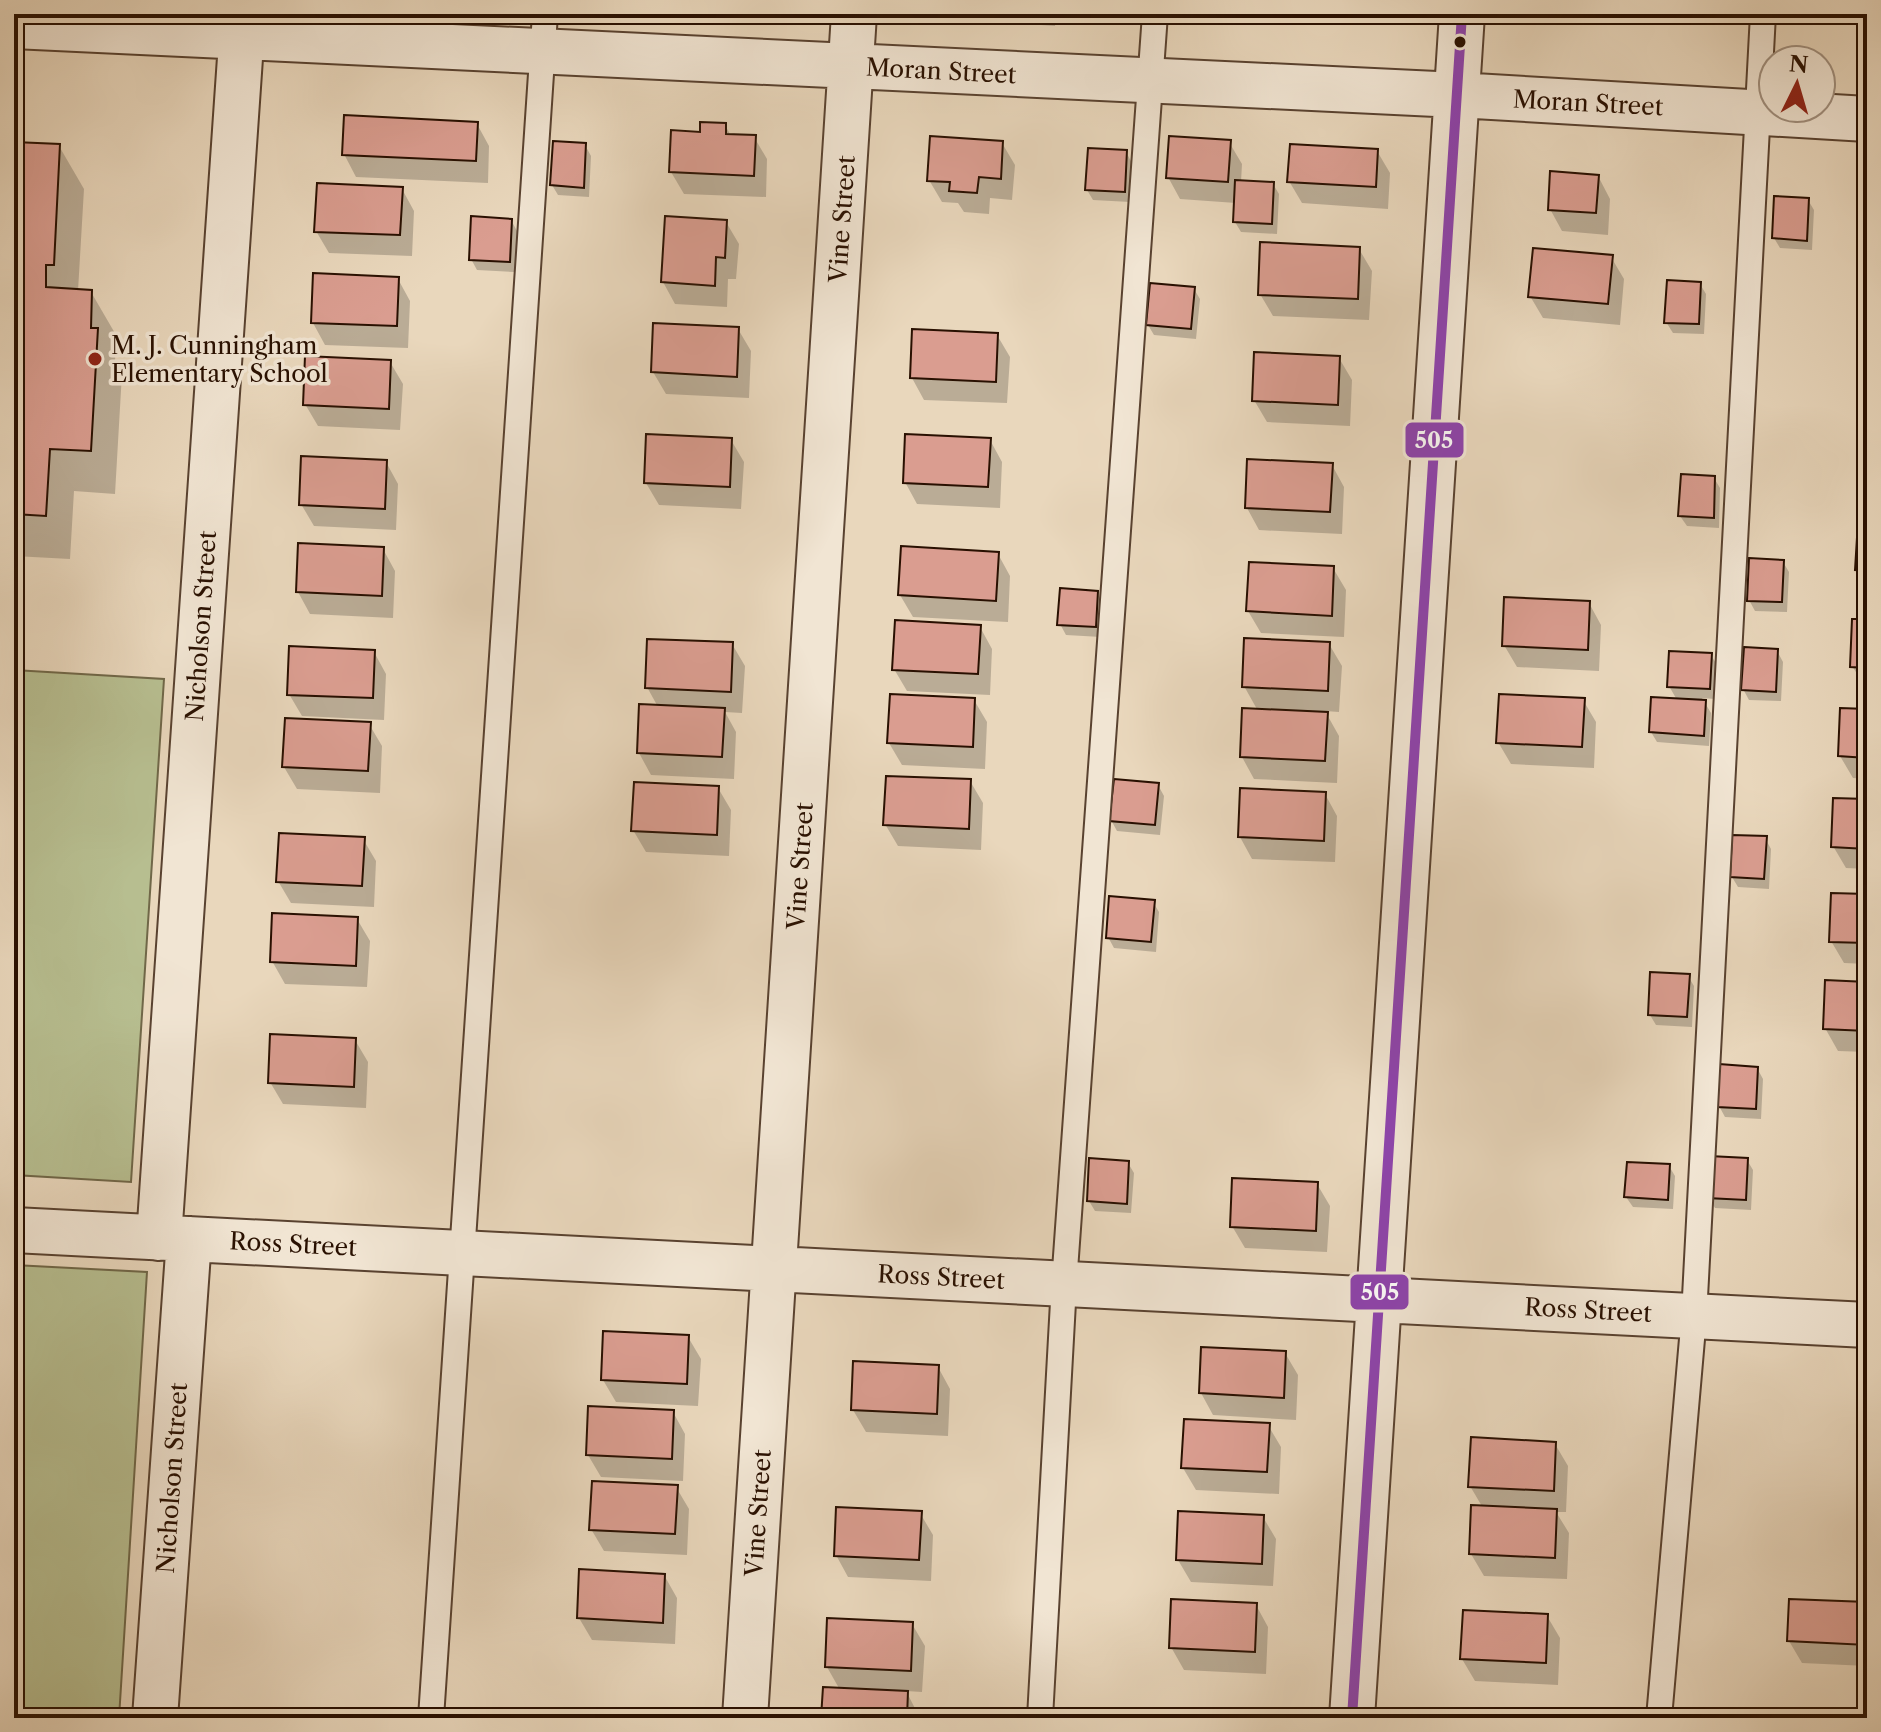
<svg xmlns="http://www.w3.org/2000/svg" width="1881" height="1732" viewBox="0 0 1881 1732" font-family="'Libre Caslon Text',serif">
  <style>
    .green { fill: #b7be90; stroke: #706748; stroke-width: 2 }
    .shadow { fill: #0003 }
    .building { fill: #da9d90; stroke: #291001; stroke-width: 2 }
    .lines { fill: none; stroke-linecap: round; stroke-linejoin: round }
    .lane-casing { stroke: #594230; stroke-width: 28 }
    .street-casing { stroke: #594230; stroke-width: 48 }
    .lane { stroke: #f1e5d3; stroke-width: 24 }
    .street { stroke: #f1e5d3; stroke-width: 44 }
    .bus-1-casing { stroke: #f1e5d3; stroke-width: 16 }
    .bus-1 { stroke: #8e44ad; stroke-width: 10 }
    .bus-dot { fill: #291001; stroke: #f1e5d3; stroke-width: 3 }
    .poi-dot { fill: #8f2418; stroke: #f1e5d3; stroke-width: 3 }
    .labels { text-anchor: middle; dominant-baseline: central; stroke-width: 7; stroke-linejoin: round; paint-order: stroke }
    .street-label { font-size: 24px; fill: #291001; stroke: #f1e5d3 }
    .poi-label { font-size: 24px; fill: #291001; stroke: #f1e5d3; text-anchor: start }
    .line-badge { stroke: #f1e5d3; stroke-width: 3 }
    .badge-label { font-size: 22px; text-anchor: middle; font-weight: bold; fill: #fff }
  </style>
  <rect width="100%" height="100%" fill="#e9d7bc"/>
  <filter id="stains"><feTurbulence type="fractalNoise" baseFrequency=".0025" numOctaves="4"/><feColorMatrix values="0 0 0 0 .2 0 0 0 0 .09 0 0 0 0 .02 0 0 0 .5 -.17"/></filter>
  <radialGradient id="worn" r=".72"><stop offset=".6" stop-color="#630" stop-opacity="0"/><stop offset="1" stop-color="#630" stop-opacity=".3"/></radialGradient>
  <!-- green -->
  <path class="green" d="M14 670 164 679 131 1182 14 1175Z
    M14 1265 147 1272 119 1718H14Z"/>
  <!-- shadow -->
  <path class="shadow" d="M958 14H1056L1055 26 960 19Z
    M1577 14H1641L1640 17Z
    M1709 14H1760V19Z
    M477 124 489 146 488 183 356 177 344 154Z
    M725 125 731 136 754 137 767 159 766 197 684 194 671 172 702 134Z
    M1229 142 1242 164 1241 182 1273 184 1279 194 1277 234 1241 232 1235 222 1236 203 1180 199 1168 177Z
    M1002 143 1015 165 1012 200 990 198 989 214 964 212 958 203 942 202 929 180Z
    M14 144 59 146 84 189 78 291 91 292 116 335 115 362 122 373 115 494 74 491 70 559 14 556Z
    M585 145 591 156 589 197 558 195 552 185Z
    M1377 151 1390 173 1388 209 1302 203 1289 181Z
    M1126 152 1132 163 1130 202 1093 200 1087 190Z
    M1598 176 1610 199 1608 235 1562 231 1550 209Z
    M402 189 414 211 412 256 329 253 316 231Z
    M1808 200 1814 210 1812 250 1780 248 1774 238Z
    M511 220 517 231 515 272 477 270 471 259Z
    M726 222 739 244 736 279H728L727 307 675 304 663 282Z
    M1359 249 1372 271 1369 320 1273 316 1260 294Z
    M1611 257 1624 279 1620 325 1543 318 1530 296Z
    M398 279 410 301 408 348 325 345 313 323Z
    M1700 284 1706 294 1704 334 1673 333 1666 322Z
    M1194 289 1200 299 1196 339 1154 335 1148 325Z
    M738 329 751 351 749 398 666 394 653 372Z
    M997 335 1010 357 1007 403 924 400 912 378Z
    M1339 358 1352 380 1350 426 1267 422 1254 400Z
    M390 362 403 384 400 430 318 426 305 404Z
    M731 440 744 462 741 509 659 505 646 483Z
    M990 440 1002 462 1000 508 917 504 905 482Z
    M386 462 398 484 396 530 314 526 301 504Z
    M1332 465 1344 487 1342 534 1259 530 1247 508Z
    M1714 478 1720 488 1719 528 1687 526 1680 516Z
    M1867 524V586L1857 570Z
    M383 549 395 571 393 618 310 614 298 592Z
    M998 554 1010 576 1008 622 913 617 900 595Z
    M1783 562 1789 572 1787 612 1755 611 1749 600Z
    M1333 568 1346 590 1344 637 1261 633 1248 611Z
    M1097 593 1103 603 1101 637 1066 635 1060 624Z
    M1589 603 1601 625 1599 671 1517 667 1504 645Z
    M1867 621V689L1852 666Z
    M980 627 992 649 990 695 907 691 894 669Z
    M732 644 745 666 742 713 725 712 736 732 734 779 651 775 639 753 658 707 647 687Z
    M1329 644 1342 666 1339 712 1325 711 1339 736 1337 783 1254 779 1242 757 1258 711 1244 686Z
    M1777 651 1783 662 1781 701 1749 700 1743 689Z
    M374 652 386 674 384 720 302 716 289 694Z
    M1711 655 1717 665 1715 699 1702 698 1711 713 1709 746 1657 742 1651 732 1677 700 1669 686Z
    M974 700 987 722 985 769 902 765 889 743Z
    M1583 700 1596 722 1594 768 1511 764 1498 742Z
    M1867 711V779L1853 778 1840 756Z
    M369 724 382 746 380 793 297 789 284 767Z
    M970 781 983 803 981 850 898 846 885 824Z
    M1158 785 1164 796 1160 835 1117 831 1111 820Z
    M718 788 731 810 729 856 646 852 633 830Z
    M1325 794 1337 816 1335 862 1252 859 1240 837Z
    M1867 801V869L1846 868 1833 846Z
    M1765 838 1771 849 1769 889 1738 887 1732 877Z
    M363 839 376 861 374 907 291 903 278 881Z
    M1867 896V964L1844 963 1831 941Z
    M1153 902 1159 912 1156 952 1114 948 1108 937Z
    M357 919 370 941 367 987 285 984 272 961Z
    M1688 976 1694 986 1692 1027 1656 1025 1650 1015Z
    M1867 984V1052L1838 1051 1825 1028Z
    M355 1040 368 1062 366 1108 283 1104 270 1082Z
    M1757 1068 1763 1079 1761 1119 1725 1117 1719 1106Z
    M1747 1160 1753 1170 1751 1210 1715 1208 1709 1198Z
    M1128 1163 1134 1173 1131 1213 1095 1211 1089 1201Z
    M1669 1166 1675 1176 1673 1209 1633 1207 1626 1197Z
    M1317 1184 1330 1206 1327 1252 1245 1248 1232 1226Z
    M688 1337 701 1359 698 1406 616 1402 603 1380Z
    M1285 1353 1298 1375 1296 1420 1213 1415 1201 1393Z
    M938 1367 950 1389 948 1436 866 1432 853 1410Z
    M673 1412 685 1434 683 1481 601 1477 588 1455Z
    M1268 1425 1281 1447 1279 1494 1196 1490 1183 1468Z
    M1555 1444 1568 1466 1566 1512H1556L1569 1533 1567 1579 1484 1576 1471 1554 1483 1508 1470 1486Z
    M676 1487 689 1509 687 1555 604 1551 591 1529Z
    M920 1513 933 1535 931 1581 848 1577 836 1555Z
    M1263 1517 1276 1539 1273 1586 1191 1582 1178 1560Z
    M664 1575 677 1598 675 1644 592 1640 579 1618Z
    M1867 1604V1666L1802 1663 1789 1641Z
    M1256 1605 1268 1627 1266 1674 1184 1670 1171 1647Z
    M1547 1616 1560 1638 1558 1685 1475 1681 1462 1659Z
    M912 1624 925 1646 922 1692 906 1691 920 1718H823L840 1690 827 1667Z"/>
  <!-- building -->
  <path class="building" d="M344 115 478 122 476 161 342 155Z
    M700 122 726 123V134L756 135 754 176 669 172 671 130 700 132Z
    M930 136 1003 141 1001 179 979 177 977 193 949 191 950 182 927 181Z
    M1169 136 1231 140 1228 182 1166 178Z
    M553 141 586 143 584 188 550 185Z
    M14 142 60 144 54 265H46V287L92 290 91 328H98L91 451 50 449 46 516 14 514Z
    M1290 144 1378 149 1376 187 1287 182Z
    M1088 148 1127 150 1125 192 1085 190Z
    M1550 171 1599 175 1596 213 1548 210Z
    M1235 180 1274 182 1272 224 1233 222Z
    M317 183 403 187 400 235 314 232Z
    M1774 196 1809 198 1807 241 1772 238Z
    M471 216 512 219 510 262 469 260Z
    M665 216 727 220 725 258 716 257 715 286 661 282Z
    M1260 242 1360 247 1358 299 1258 295Z
    M1533 248 1613 255 1608 304 1528 297Z
    M1865 256H1867V305H1862Z
    M313 273 399 277 397 326 311 323Z
    M1667 280 1701 282 1699 324 1664 323Z
    M1150 283 1195 287 1191 329 1146 325Z
    M653 323 739 327 737 377 651 372Z
    M912 329 998 333 996 382 910 378Z
    M1862 334H1867V383H1859Z
    M1254 352 1340 356 1338 405 1252 401Z
    M305 356 391 360 389 409 303 405Z
    M1862 428 1867 429V478L1860 477Z
    M646 434 732 438 730 487 644 483Z
    M905 434 991 438 988 487 903 483Z
    M301 456 387 460 385 509 299 505Z
    M1247 459 1333 463 1330 512 1245 508Z
    M1681 474 1715 476 1714 518 1678 516Z
    M1858 521 1867 522V571L1855 570Z
    M298 543 384 547 382 596 296 592Z
    M901 546 999 552 996 601 898 595Z
    M1749 558 1784 560 1782 602 1747 601Z
    M1249 562 1334 566 1332 616 1246 611Z
    M1060 588 1098 591 1096 627 1057 625Z
    M1504 597 1590 601 1588 650 1502 646Z
    M1852 619H1867V668L1850 667Z
    M895 620 981 625 978 674 892 670Z
    M1244 638 1330 642 1328 691 1242 687Z
    M647 639 733 642 731 692 645 688Z
    M289 646 375 650 373 698 287 695Z
    M1744 647 1778 649 1776 692 1741 690Z
    M1669 651 1712 653 1710 689 1667 687Z
    M890 694 975 698 973 747 887 743Z
    M1499 694 1585 698 1582 747 1496 743Z
    M1651 697 1706 700 1704 736 1649 732Z
    M639 704 725 708 722 757 637 753Z
    M1242 708 1328 712 1325 761 1240 757Z
    M1840 708 1867 709V758L1838 756Z
    M285 718 371 722 368 771 282 767Z
    M886 776 971 779 969 829 883 825Z
    M1114 779 1159 783 1155 825 1109 821Z
    M634 782 719 786 717 835 631 831Z
    M1240 788 1326 792 1324 841 1238 837Z
    M1833 798 1867 799V849L1831 847Z
    M279 833 365 837 362 886 276 882Z
    M1732 835 1767 836 1764 879 1730 877Z
    M1831 893 1867 894V943L1829 942Z
    M1109 896 1155 900 1151 942 1106 938Z
    M272 913 358 917 356 966 270 962Z
    M1650 972 1690 974 1687 1017 1648 1015Z
    M1825 980 1867 982V1031L1823 1029Z
    M270 1034 356 1038 354 1087 268 1083Z
    M1719 1064 1758 1067 1756 1109 1717 1107Z
    M1709 1156 1748 1158 1746 1200 1707 1198Z
    M1089 1158 1129 1161 1127 1204 1087 1201Z
    M1627 1162 1670 1164 1668 1200 1624 1197Z
    M1232 1178 1318 1182 1316 1231 1230 1227Z
    M603 1331 689 1335 687 1384 601 1380Z
    M1201 1347 1286 1351 1284 1398 1199 1393Z
    M853 1361 939 1365 937 1414 851 1410Z
    M588 1406 674 1410 672 1459 586 1455Z
    M1184 1419 1270 1423 1267 1472 1181 1468Z
    M1471 1437 1556 1442 1554 1491 1468 1487Z
    M592 1481 678 1485 675 1534 589 1530Z
    M1471 1505 1557 1509 1555 1558 1469 1554Z
    M836 1507 922 1511 919 1560 834 1556Z
    M1178 1511 1264 1515 1262 1564 1176 1560Z
    M579 1569 665 1574 663 1623 577 1618Z
    M1171 1599 1257 1603 1255 1652 1169 1648Z
    M1789 1599 1867 1602V1645L1787 1641Z
    M1463 1610 1548 1614 1546 1663 1460 1659Z
    M827 1618 913 1622 911 1671 825 1667Z
    M823 1687 908 1691 907 1718H821Z"/>
  <g class="lines">
    <defs>
      <path id="lane" d="M431 1718 545 14
        M1040 1718 1064 1284 1155 14
        M1659 1718 1694 1316 1763 14"/>
      <path id="street" d="M14 26 1457 95 1867 119
        M14 1230 1867 1325
        M159 1238 243 14
        M155 1718 189 1239
        M745 1718 854 14
        M1352 1718 1462 14"/>
    </defs>
    <!-- lane casing -->
    <use href="#lane" class="lane-casing"/>
    <!-- street casing -->
    <use href="#street" class="street-casing"/>
    <!-- lane -->
    <use href="#lane" class="lane"/>
    <!-- street -->
    <use href="#street" class="street"/>
    <defs>
      <path id="bus-1" d="M1352 1718 1462 14"/>
    </defs>
    <!-- bus-1 casing -->
    <use href="#bus-1" class="bus-1-casing"/>
    <!-- bus-1 -->
    <use href="#bus-1" class="bus-1"/>
  </g>
  <!-- markers -->
  <circle class="bus-dot" cx="1460" cy="42" r="7"/>
  <circle class="poi-dot" cx="95" cy="359" r="8"/>
  <g class="labels">
    <!-- street labels -->
    <g class="street-label">
      <text transform="translate(941 71) rotate(3)">Moran Street</text>
      <text transform="translate(1588 103) rotate(3)">Moran Street</text>
      <text transform="translate(842 219) rotate(-86)">Vine Street</text>
      <text transform="translate(201 626) rotate(-86)">Nicholson Street</text>
      <text transform="translate(800 866) rotate(-86)">Vine Street</text>
      <text transform="translate(293 1244) rotate(3)">Ross Street</text>
      <text transform="translate(941 1277) rotate(3)">Ross Street</text>
      <text transform="translate(1588 1310) rotate(3)">Ross Street</text>
      <text transform="translate(172 1478) rotate(-86)">Nicholson Street</text>
      <text transform="translate(758 1513) rotate(-86)">Vine Street</text>
    </g>
    <!-- poi labels -->
    <g class="poi-label">
      <text x="111" y="345">M. J. Cunningham<tspan x="111" dy="28">Elementary School</tspan></text>
    </g>
  </g>
  <g class="line-badge">
    <rect x="1404" y="421" width="61" height="38" rx="8" fill="#8e44ad"/>
    <rect x="1349" y="1273" width="61" height="38" rx="8" fill="#8e44ad"/>
  </g>
  <g class="badge-label">
    <text x="1434" y="448">505</text>
    <text x="1380" y="1300">505</text>
  </g>
  <!-- margin -->
  <rect width="1881" height="1732" fill="none" stroke="#e9d7bc" stroke-width="48"/>
  <rect x="16" y="16" width="1849" height="1700" fill="none" stroke="#291001" stroke-width="4"/>
  <rect x="24" y="24" width="1833" height="1684" fill="none" stroke="#291001" stroke-width="2"/>
  <!-- north arrow -->
  <g transform="translate(1797 84) rotate(5)"><circle r="38" fill="#f1e5d3" stroke="#a1907f" stroke-width="2"/>
  <path d="M0-6L14 30L0 20L-14 30Z" fill="#8f2418"/>
  <text y="-12" font-size="22" font-weight="bold" text-anchor="middle" fill="#291001">N</text>
  </g>
  <rect width="100%" height="100%" filter="url(#stains)"/>
  <rect width="100%" height="100%" fill="url(#worn)"/>
</svg>
